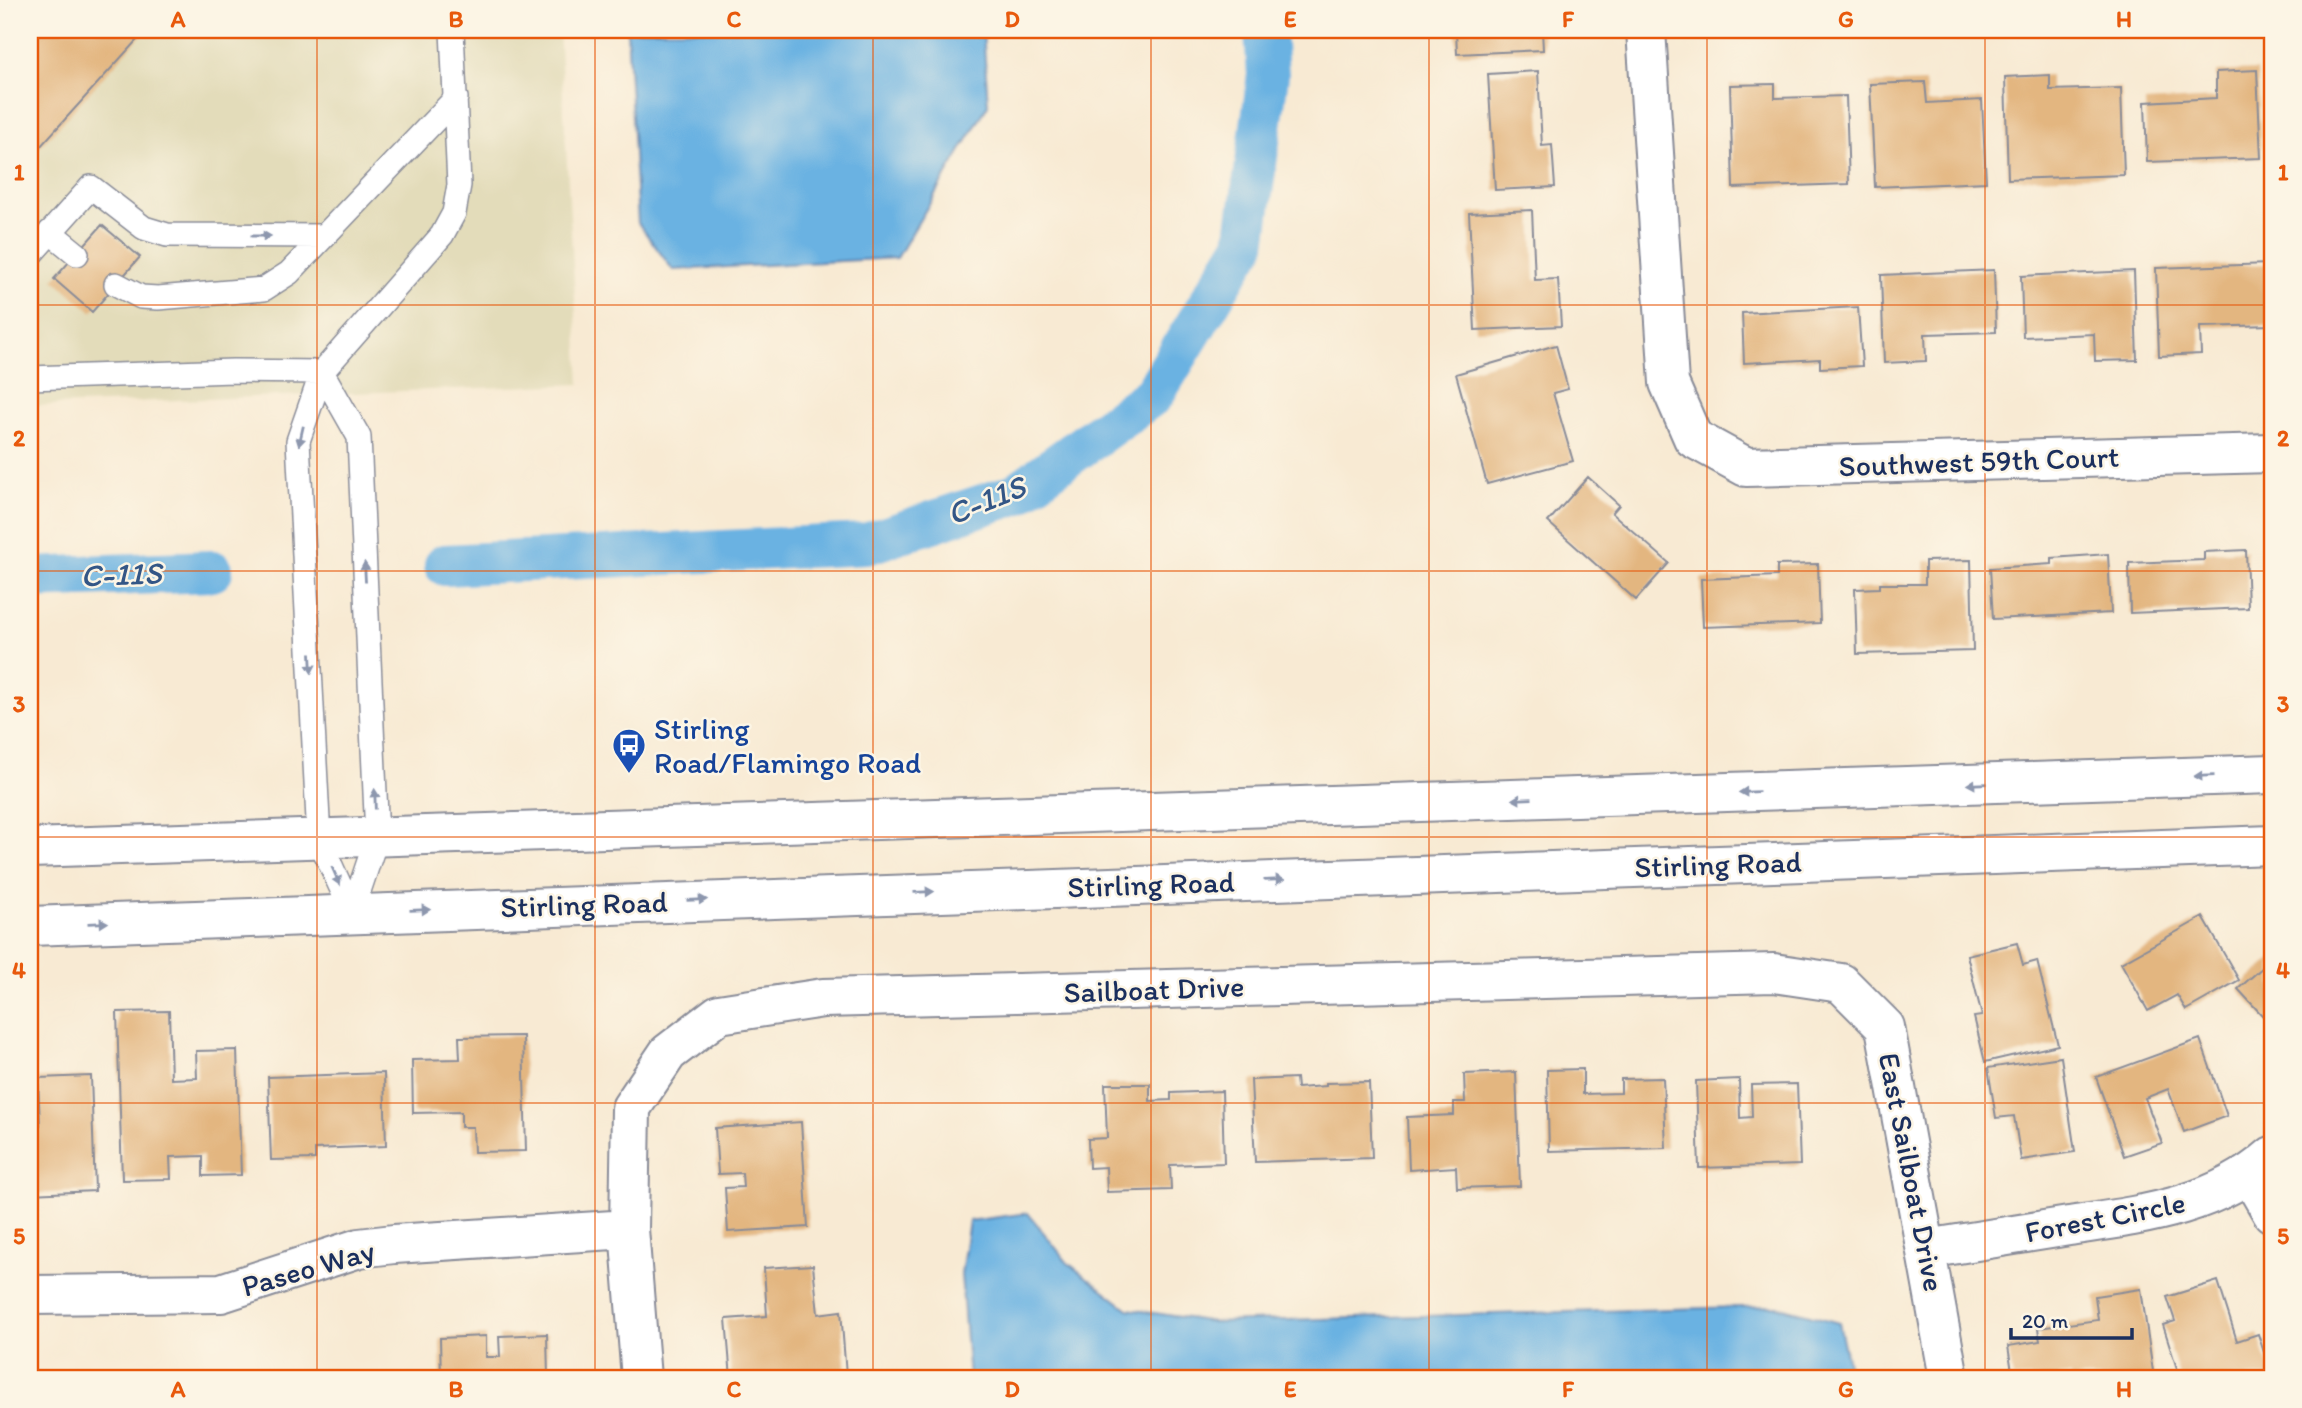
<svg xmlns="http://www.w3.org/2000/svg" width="2302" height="1408" viewBox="0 0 2302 1408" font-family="Itim,sans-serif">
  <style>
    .built { fill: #e3dcba }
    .water { fill: #6bb2e2; stroke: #4370a0; stroke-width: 2 }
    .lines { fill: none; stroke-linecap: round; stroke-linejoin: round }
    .canal { stroke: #6bb2e2; stroke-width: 42 }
    .building { fill: #e3b680 }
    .service-casing { stroke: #8a8c98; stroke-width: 26 }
    .minor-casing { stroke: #8a8c98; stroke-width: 42 }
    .primary-casing { stroke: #8a8c98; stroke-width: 42 }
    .service { stroke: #fff; stroke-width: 23 }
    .minor { stroke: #fff; stroke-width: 38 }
    .primary { stroke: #fff; stroke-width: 38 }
    .oneway { fill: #8d97ae }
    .grid { fill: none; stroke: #e8590c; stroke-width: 2; stroke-opacity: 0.55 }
    .labels { text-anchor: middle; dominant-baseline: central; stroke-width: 5; stroke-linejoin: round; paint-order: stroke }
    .street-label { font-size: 30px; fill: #1b2f5e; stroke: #fcf5e5 }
    .transit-label { font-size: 30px; fill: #164399; stroke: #fcf5e5; text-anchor: start }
    .water-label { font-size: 32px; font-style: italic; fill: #335686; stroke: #fcf5e5 }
    .neatline { fill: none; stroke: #e8590c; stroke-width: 2.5 }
    .grid-label { font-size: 23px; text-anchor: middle; font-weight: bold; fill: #e8590c }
  </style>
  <rect width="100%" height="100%" fill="#fcf5e5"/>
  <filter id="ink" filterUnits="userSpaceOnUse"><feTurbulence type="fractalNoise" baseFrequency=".0143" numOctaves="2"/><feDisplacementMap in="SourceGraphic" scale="14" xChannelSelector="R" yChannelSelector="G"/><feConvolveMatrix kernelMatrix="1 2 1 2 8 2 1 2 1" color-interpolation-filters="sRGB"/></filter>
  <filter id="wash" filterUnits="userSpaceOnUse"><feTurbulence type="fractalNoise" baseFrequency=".00686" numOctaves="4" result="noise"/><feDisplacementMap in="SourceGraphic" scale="28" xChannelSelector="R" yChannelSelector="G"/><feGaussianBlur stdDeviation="1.57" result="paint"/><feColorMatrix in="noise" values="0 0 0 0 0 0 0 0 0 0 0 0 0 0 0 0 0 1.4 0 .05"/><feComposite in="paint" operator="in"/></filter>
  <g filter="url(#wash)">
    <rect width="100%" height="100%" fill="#f8ead3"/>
    <!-- built -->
    <path class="built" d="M30 30H559L580 384 30 406Z"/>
    <!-- water -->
    <path class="water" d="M627 30H983L988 105 897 258 673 270 638 223Z
      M1028 1213 1068 1263 1128 1309 1213 1322 1777 1306 1839 1323 1851 1378H969L961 1274 969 1221Z"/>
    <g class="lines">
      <!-- canal -->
      <path class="canal" d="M445 565 866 544 1016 494 1153 395 1245 244 1268 75 1265 30
        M30 578 212 571"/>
    </g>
    <g id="blocks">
      <!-- building -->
      <path class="building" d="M30 30H146L30 158Z
        M1456 30H1542L1543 50 1457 54Z
        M2257 70 2261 158 2147 162 2145 102 2216 98V72Z
        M1538 71 1542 146 1552 145 1555 187 1495 190 1488 74Z
        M2050 75V90L2121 88 2124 175 2008 179 2005 77Z
        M1925 82 1927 103 1982 100 1986 182 1875 187 1870 84Z
        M1775 84V98L1846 96 1849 184 1733 188 1730 85Z
        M1532 210 1535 280 1558 279 1561 326 1475 330 1469 213Z
        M102 225 140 257 92 312 54 279Z
        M2269 264 2272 325 2200 327 2201 354 2159 356 2156 268Z
        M1994 270 1996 332 1925 334 1926 361 1884 363 1881 275Z
        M2134 271 2137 360 2095 361 2094 334 2023 337 2021 276Z
        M1858 307 1862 366 1820 368V359L1744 363 1742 313Z
        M1556 345 1568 389 1553 393 1573 461 1487 484 1456 374Z
        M1588 477 1619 505 1612 513 1669 563 1636 600 1548 522Z
        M2246 550 2248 608 2130 613 2129 563 2204 560V552Z
        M2108 554 2111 613 1993 619 1990 568 2052 564V558Z
        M1971 560 1973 651 1857 654 1855 589 1880 588V584H1925V561Z
        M1818 564 1820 623 1703 627 1701 579 1777 576V565Z
        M2203 917 2239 980 2186 1010 2177 995 2148 1011 2121 963Z
        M2017 943 2023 965 2037 961 2058 1045 1985 1062 1974 1017 1982 1016 1967 955Z
        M2272 959V1026L2238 989Z
        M169 1011 171 1079 197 1078 196 1051 237 1050 241 1175 203 1176V1156L170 1157 171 1179 122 1180 117 1012Z
        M523 1036 526 1151 474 1152 473 1127H461V1112L413 1113 412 1060 460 1059 459 1037Z
        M2200 1039 2227 1116 2184 1132 2168 1089 2145 1098 2162 1143 2124 1156 2096 1077Z
        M2061 1057 2075 1152 2021 1160 2014 1116 1996 1118 1988 1068Z
        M1583 1069V1094L1621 1093V1079L1663 1078 1666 1148 1549 1151 1547 1070Z
        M1516 1072 1520 1186 1457 1188 1456 1167 1409 1170 1407 1117 1454 1115V1102H1465L1464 1074Z
        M384 1073 386 1146 315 1149V1159L271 1160 268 1077Z
        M91 1076 95 1191 30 1194V1125H40L38 1078Z
        M1296 1078 1297 1088 1326 1086V1083L1369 1082 1372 1158 1255 1162 1251 1080Z
        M1739 1079 1740 1118 1752 1117 1751 1085 1797 1084 1800 1165 1699 1168 1696 1081Z
        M1105 1084H1150V1101L1171 1100V1093L1222 1091 1224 1163 1170 1165 1171 1190 1107 1192 1106 1167 1089 1168 1088 1139 1107 1138Z
        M801 1122 808 1227 728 1232 725 1188 743 1187 742 1173 718 1174 715 1128Z
        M813 1265 818 1314 841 1311 846 1375 801 1378H731L726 1319 767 1316 764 1268Z
        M2218 1281 2237 1341 2258 1334 2272 1377 2180 1378 2163 1325 2175 1321 2167 1297Z
        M2141 1289 2154 1378H2070V1375L2047 1378H2013L2008 1346 2040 1341 2038 1328 2098 1320 2095 1296Z
        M547 1334 548 1378H441L440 1338 486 1336V1357H500L499 1336Z
        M337 1372 338 1378H292L291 1374Z"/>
    </g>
  </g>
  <g filter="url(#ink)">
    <use href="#blocks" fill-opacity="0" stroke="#8a8c98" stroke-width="2"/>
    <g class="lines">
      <defs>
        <path id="service" d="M50 232 77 254
          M30 255 91 187 144 228 167 235 324 236
          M116 284 141 297 158 298 264 289 289 273 456 98
          M322 372 359 437 377 837 352 912
          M30 378 233 371 322 372
          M352 912 319 839 298 441 322 372 442 235 454 213 459 185 452 30"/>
        <path id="minor" d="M1646 30 1669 383 1693 438 1746 467 2272 453
          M2250 1175 2272 1213
          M1927 1249C1974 1241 2022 1234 2069 1226 2143 1215 2214 1207 2272 1156
          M30 1295 221 1293 359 1248 394 1244 629 1229
          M641 1378 629 1229 631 1108 668 1053 719 1014 823 998 1774 973 1841 983 1885 1027 1949 1378"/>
        <path id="primary" d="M30 848 2272 774
          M30 926 2272 845"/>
      </defs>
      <!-- service casing -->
      <use href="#service" class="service-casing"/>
      <!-- minor casing -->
      <use href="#minor" class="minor-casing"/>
      <!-- primary casing -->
      <use href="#primary" class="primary-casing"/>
      <!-- service -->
      <use href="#service" class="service"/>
      <!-- minor -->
      <use href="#minor" class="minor"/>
      <!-- primary -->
      <use href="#primary" class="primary"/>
    </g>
    <!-- one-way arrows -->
    <defs><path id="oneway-solid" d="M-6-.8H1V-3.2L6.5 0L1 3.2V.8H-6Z" transform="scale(1.75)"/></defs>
    <g class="oneway">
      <use href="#oneway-solid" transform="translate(261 236)"/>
      <use href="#oneway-solid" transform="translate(301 436) rotate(103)"/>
      <use href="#oneway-solid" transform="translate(365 572) rotate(-93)"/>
      <use href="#oneway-solid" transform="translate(311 663) rotate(87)"/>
      <use href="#oneway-solid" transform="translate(2204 776) rotate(178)"/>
      <use href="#oneway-solid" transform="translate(1977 784) rotate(178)"/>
      <use href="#oneway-solid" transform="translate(1749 792) rotate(178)"/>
      <use href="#oneway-solid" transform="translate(375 799) rotate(-92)"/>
      <use href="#oneway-solid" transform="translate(1522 799) rotate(178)"/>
      <use href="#oneway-solid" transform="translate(336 876) rotate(66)"/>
      <use href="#oneway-solid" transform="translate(1274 880) rotate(-2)"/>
      <use href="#oneway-solid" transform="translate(924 892) rotate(-2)"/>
      <use href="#oneway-solid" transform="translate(697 900) rotate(-2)"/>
      <use href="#oneway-solid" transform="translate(420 910) rotate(-2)"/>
      <use href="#oneway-solid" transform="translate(98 923) rotate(-2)"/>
    </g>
  </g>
  <!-- grid -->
  <path class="grid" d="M317 30V1378M595 30V1378M873 30V1378M1151 30V1378M1429 30V1378M1707 30V1378M1985 30V1378M30 305H2272M30 571H2272M30 837H2272M30 1103H2272"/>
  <!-- icons -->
  <defs>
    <symbol id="bus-pin" viewBox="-11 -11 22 30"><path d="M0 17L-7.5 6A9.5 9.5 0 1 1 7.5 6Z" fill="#1a4fb4" stroke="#fcf5e5"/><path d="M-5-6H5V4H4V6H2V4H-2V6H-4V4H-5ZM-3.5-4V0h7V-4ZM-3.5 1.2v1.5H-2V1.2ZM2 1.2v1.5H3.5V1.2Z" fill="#fff"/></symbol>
  </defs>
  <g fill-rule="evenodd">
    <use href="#bus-pin" x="610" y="726" width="38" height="52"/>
  </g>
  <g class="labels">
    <!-- street labels -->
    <g class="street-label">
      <text transform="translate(1979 461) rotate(-2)">Southwest 59th Court</text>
      <text transform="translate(1718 864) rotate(-2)">Stirling Road</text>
      <text transform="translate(1151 884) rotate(-2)">Stirling Road</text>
      <text transform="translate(584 904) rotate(-2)">Stirling Road</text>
      <text transform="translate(1154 989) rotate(-2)">Sailboat Drive</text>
      <text transform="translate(1912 1172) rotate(79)">East Sailboat Drive</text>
      <text transform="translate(2105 1217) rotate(-11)">Forest Circle</text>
      <text transform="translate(308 1268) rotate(-16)">Paseo Way</text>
    </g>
    <!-- transit labels -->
    <g class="transit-label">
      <text x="654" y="728">Stirling<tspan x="654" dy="34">Road/Flamingo Road</tspan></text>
    </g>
    <!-- water labels -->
    <g class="water-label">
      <text transform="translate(986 500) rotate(-22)">C-11S</text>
      <text transform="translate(121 574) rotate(-2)">C-11S</text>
    </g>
  </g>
  <!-- margin -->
  <rect width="2302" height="1408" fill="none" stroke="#fcf5e5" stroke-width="77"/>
  <!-- scale -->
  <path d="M2011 1328v10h121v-10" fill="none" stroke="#1b2f5e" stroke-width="3.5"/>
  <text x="2022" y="1328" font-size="21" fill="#1b2f5e" stroke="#fcf5e5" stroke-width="5" paint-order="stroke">20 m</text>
  <rect x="38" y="38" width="2226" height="1332" class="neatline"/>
  <g class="grid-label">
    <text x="178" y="27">A</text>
    <text x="456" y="27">B</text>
    <text x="734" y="27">C</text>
    <text x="1012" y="27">D</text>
    <text x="1290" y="27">E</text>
    <text x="1568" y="27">F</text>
    <text x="1846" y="27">G</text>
    <text x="2124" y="27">H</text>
    <text x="19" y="180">1</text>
    <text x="2283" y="180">1</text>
    <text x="19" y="446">2</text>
    <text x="2283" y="446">2</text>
    <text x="19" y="712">3</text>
    <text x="2283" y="712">3</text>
    <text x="19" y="978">4</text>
    <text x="2283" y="978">4</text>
    <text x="19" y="1244">5</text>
    <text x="2283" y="1244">5</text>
    <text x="178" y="1397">A</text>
    <text x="456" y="1397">B</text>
    <text x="734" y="1397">C</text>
    <text x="1012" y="1397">D</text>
    <text x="1290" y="1397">E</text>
    <text x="1568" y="1397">F</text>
    <text x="1846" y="1397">G</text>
    <text x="2124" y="1397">H</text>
  </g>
</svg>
